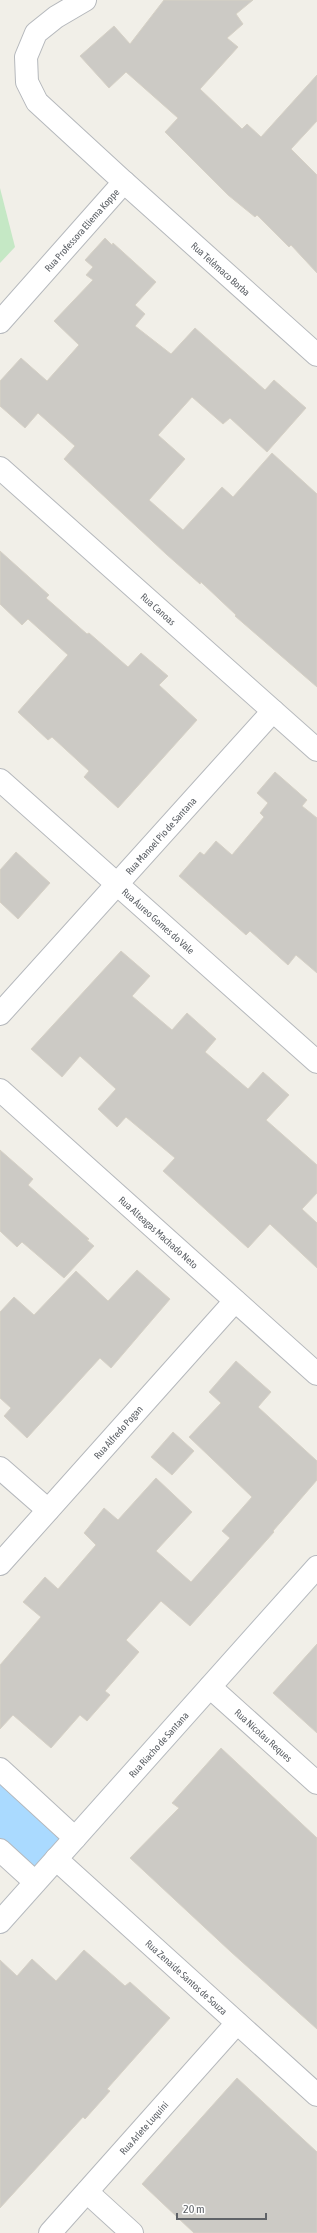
<svg xmlns="http://www.w3.org/2000/svg" width="317" height="2233" viewBox="0 0 317 2233" font-family="'Asap Condensed',sans-serif">
  <style>
    .green { fill: #c5e8c5 }
    .lines { fill: none; stroke-linecap: round; stroke-linejoin: round }
    .river { stroke: #aadaff; stroke-width: 54 }
    .building { fill: #cccac5; stroke: #d6d1c6 }
    .street-casing { stroke: #b5b8bc; stroke-width: 24 }
    .secondary-casing { stroke: #b6babf; stroke-width: 24 }
    .street { stroke: #fff; stroke-width: 22 }
    .secondary { stroke: #fff; stroke-width: 22 }
    .labels { text-anchor: middle; dominant-baseline: central; stroke-width: 4; stroke-linejoin: round; paint-order: stroke }
    .street-label { font-size: 10px; fill: #5f6368; stroke: #fff }
  </style>
  <rect width="100%" height="100%" fill="#f1efe8"/>
  <!-- green -->
  <path class="green" d="M0 188 15 247 0 263Z"/>
  <g class="lines">
    <!-- river -->
    <path class="river" d="M0 1812 42 1851"/>
  </g>
  <!-- building -->
  <path class="building" d="M164 0H253L236 14 243 24 227 38 238 47 200 89 242 129 247 124 261 137 317 75V121L291 149 317 175V273L291 245 289 247 257 215 255 217 228 195 165 132 178 118 126 72 109 88 80 56 114 26 130 44Z
    M105 238 112 245 113 243 156 282 135 305 145 314 135 326 171 354 195 328 265 390 274 380 306 408 267 452 230 418 223 424 192 397 158 435 185 459 149 500 183 530 222 487 233 497 272 453 317 494V687L235 616 236 615 201 582 200 584 166 554 64 459 75 446 38 413 25 428 0 406V381L21 358 47 381 79 345 54 321 93 280 86 275 93 267 85 260Z
    M0 551 49 595 46 598 87 634 89 633 128 667 141 653 168 676 159 685 197 720 118 808 84 777 89 771 52 737 48 740 18 712 68 655 28 619 22 625 0 604Z
    M275 772 307 800 302 806 317 818V973L296 955 288 965 250 931 246 935 179 876 200 852 204 855 216 841 232 855 264 817 260 813 268 803 257 793Z
    M16 852 50 883 18 919 0 902V870Z
    M121 951 150 976 132 996 172 1030 187 1013 216 1039 205 1052 248 1089 263 1072 289 1095 266 1120 317 1165V1193L302 1209 317 1223V1268L270 1224 248 1248 163 1171 175 1158 126 1117 117 1127 98 1109 116 1089 80 1056 62 1077 31 1049Z
    M0 1150 33 1179 28 1185 89 1239 87 1240 94 1246 64 1278 22 1242 17 1247 0 1231Z
    M137 1270 170 1299 111 1368 100 1358 27 1438 4 1416 11 1408 0 1398V1312L14 1297 34 1315 76 1271 108 1301Z
    M236 1361 271 1392 258 1407 317 1461V1480L273 1531 274 1532 190 1626 161 1601 126 1640 139 1652 105 1691 110 1695 87 1721 80 1715 51 1748 13 1715 0 1729V1665L41 1617 23 1602 45 1577 58 1589 96 1545 84 1533 104 1508 118 1520 156 1478 192 1512 156 1551 191 1582 230 1538 222 1531 252 1497 189 1437 221 1403 209 1392Z
    M173 1432 194 1451 172 1475 151 1457Z
    M317 1644V1733L273 1693Z
    M221 1748 317 1838V2029L231 1952 130 1858 179 1808 172 1803Z
    M84 1950 125 1986 130 1982 170 2018 107 2089 110 2091 85 2119 83 2117 0 2208V1960L17 1976 32 1959 56 1981Z
    M237 2078 317 2152V2233H194L142 2184Z"/>
  <g class="lines">
    <defs>
      <g id="street">
        <path id="s1" d="M124 182 317 355"/>
        <path id="s2" d="M0 322 124 182 37 102 27 82 26 57 36 33 56 17 85 0"/>
        <path id="s3" d="M0 468 317 750"/>
        <path id="s4" d="M0 780 317 1062"/>
        <path id="s5" d="M0 1014 273 711"/>
        <path id="s6" d="M0 1090 317 1374"/>
        <path d="M0 1468 48 1510"/>
        <path id="s7" d="M0 1564 235 1301"/>
        <path id="s8" d="M210 1687 317 1783"/>
        <path d="M0 1769 75 1838"/>
        <path d="M0 1850 35 1882"/>
        <path id="s9" d="M56 1859 317 2095"/>
        <path d="M87 2192 132 2233"/>
        <path id="s10" d="M50 2233 237 2023"/>
      </g>
      <g id="secondary">
        <path id="s11" d="M0 1922 317 1567"/>
      </g>
    </defs>
    <!-- street casing -->
    <use href="#street" class="street-casing"/>
    <!-- secondary casing -->
    <use href="#secondary" class="secondary-casing"/>
    <!-- street -->
    <use href="#street" class="street"/>
    <!-- secondary -->
    <use href="#secondary" class="secondary"/>
  </g>
  <g class="labels">
    <!-- street labels -->
    <g class="street-label">
      <text stroke="none"><textPath href="#s2" startOffset="123">Rua Professora Eliema Koppe</textPath></text>
      <text stroke="none"><textPath href="#s1" startOffset="130">Rua Telêmaco Borba</textPath></text>
      <text stroke="none"><textPath href="#s3" startOffset="212">Rua Canoas</textPath></text>
      <text stroke="none"><textPath href="#s5" startOffset="240">Rua Manoel Pio de Santana</textPath></text>
      <text stroke="none"><textPath href="#s4" startOffset="212">Rua Áureo Gomes do Vale</textPath></text>
      <text stroke="none"><textPath href="#s6" startOffset="213">Rua Alteagas Machado Neto</textPath></text>
      <text stroke="none"><textPath href="#s7" startOffset="177">Rua Alfredo Pogan</textPath></text>
      <text stroke="none"><textPath href="#s8" startOffset="72">Rua Nicolau Reques</textPath></text>
      <text stroke="none"><textPath href="#s11" startOffset="238">Rua Riacho de Santana</textPath></text>
      <text stroke="none"><textPath href="#s9" startOffset="176">Rua Zenaide Santos de Souza</textPath></text>
      <text stroke="none"><textPath href="#s10" startOffset="141">Rua Arlete Luquíni</textPath></text>
    </g>
  </g>
  <!-- scale -->
  <path d="M177 2213v6h89v-6" fill="none" stroke="#5f6368" stroke-width="2"/>
  <text x="183" y="2213" font-size="12" fill="#5f6368" stroke="#ffffff" stroke-width="3" paint-order="stroke">20 m</text>
</svg>
